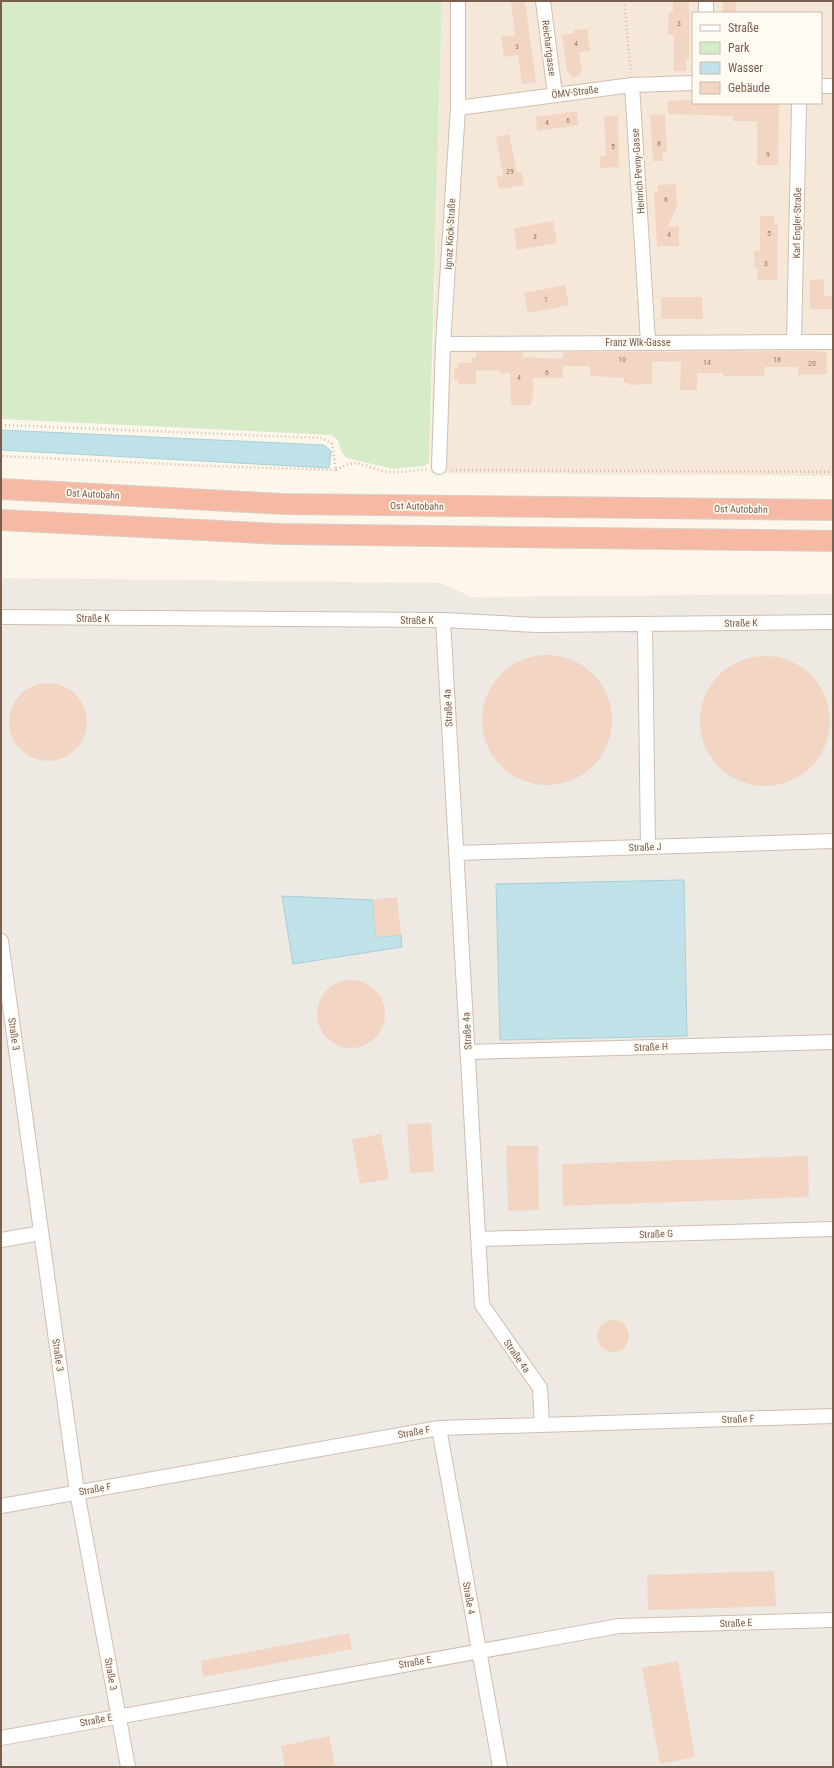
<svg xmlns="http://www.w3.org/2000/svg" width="834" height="1768" viewBox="0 0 834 1768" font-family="'Roboto Condensed',sans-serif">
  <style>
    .residential { fill: #f5e8d9; fill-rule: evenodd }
    .industrial { fill: #eee9e3 }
    .green { fill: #d7ebc9 }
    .water { fill: #bfe1e7; stroke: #a5d1d9 }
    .building { fill: #f2d6c3 }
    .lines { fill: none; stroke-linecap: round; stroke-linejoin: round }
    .minor-casing { stroke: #d0beb0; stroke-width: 16 }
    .highway-casing { stroke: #d9d2cd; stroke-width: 22 }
    .path { stroke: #d8b9a5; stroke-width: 2.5; stroke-dasharray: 1 3; stroke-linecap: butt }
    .minor { stroke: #fff; stroke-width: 14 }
    .highway { stroke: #f6b9a3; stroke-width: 20 }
    .labels { text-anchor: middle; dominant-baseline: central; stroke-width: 3.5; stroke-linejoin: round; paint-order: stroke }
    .number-label { font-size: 8px; fill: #977b6a }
    .street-label { font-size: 10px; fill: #795d4d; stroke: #fffaf2 }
  </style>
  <rect width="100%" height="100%" fill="#fdf6eb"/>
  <!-- residential -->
  <path class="residential" d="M442 1H833V476L430 473ZM693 13H821V103H693Z"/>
  <!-- industrial -->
  <path class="industrial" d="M1 578 440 583 472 597 833 594V1767H1Z"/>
  <!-- green -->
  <path class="green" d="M1 1H442L429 463 424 466 393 469 347 458 341 451 338 440 331 435 1 419Z"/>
  <!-- water -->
  <path class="water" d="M1 430 324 445 331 451 329 468 1 450Z
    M684 880 687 1036 500 1040 496 884Z
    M282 896 373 900 376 937 401 935 402 947 293 964Z"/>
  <!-- building -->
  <path class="building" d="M511 1H525L536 82 522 84 518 55 504 57 501 37 515 35Z
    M673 1H689V59H686V71H674V35L668 34 669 11 673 12Z
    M723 1H736V13H723Z
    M587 29 590 51 579 52 582 71 577 76 572 77 567 70 562 35 574 33V30Z
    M693 100V103H779L778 165H757V121H733V116L668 114 667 101Z
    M577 111 579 125 537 131 536 117Z
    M665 114 667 152H662L663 161H653L650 115Z
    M618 116 619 167 600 168V156H606L604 117Z
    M509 134 517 172 521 171 524 185 499 189 496 176 503 175 496 137Z
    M676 184 677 207 668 227 679 226V246H659L658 248 657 246 654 192H658V185Z
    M760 216H774V224H778L777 280H757L758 268H755L754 251H760Z
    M553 221 557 243 517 250 514 228Z
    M824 279V296H833V309H810V280Z
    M565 285 569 305 528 313 524 293Z
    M661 297H702L703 319H661Z
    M818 351V352H827V374L798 375V367H765L764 376H723V373H697V390H680L681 361 652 362V384L629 385V383H624V378L590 376V366H563V378H533V399H531V405H511L510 373H500L499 370 476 371V384H458V379H454V369H458V363H472L471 358H476V352H523V357L563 359V352Z
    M482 720a65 65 0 1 1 130 0a65 65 0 1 1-130 0Z
    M700 721a65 65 0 1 1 130 0a65 65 0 1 1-130 0Z
    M9 722a39 39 0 1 1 78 0a39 39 0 1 1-78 0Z
    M397 897 401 935 376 937 373 900Z
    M317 1014a34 34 0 1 1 68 0a34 34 0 1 1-68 0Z
    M431 1123 434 1172 410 1173 407 1124Z
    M381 1134 389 1179 360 1184 352 1139Z
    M506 1146H538L539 1210 508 1211Z
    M808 1156 809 1197 563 1206 562 1164Z
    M597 1336a16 16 0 1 1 32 0a16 16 0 1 1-32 0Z
    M774 1571 776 1606 648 1610 647 1575Z
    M349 1633 352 1649 203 1677 201 1661Z
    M678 1661 695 1757 660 1764 642 1668Z
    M329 1736 335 1765 326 1767H285L281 1746Z"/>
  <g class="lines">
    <defs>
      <path id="minor" d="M543 1 555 94
        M706 13V1
        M632 85 648 342
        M821 86H833
        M458 108 632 85 693 83
        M794 342 799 103
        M443 344 833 342
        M439 467 443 344 458 108V1
        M1 617 443 620 537 625 833 622
        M443 620 482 1305 540 1388 542 1425
        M645 624 648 846
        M457 853 833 841
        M1 941 77 1492 128 1767
        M468 1052 833 1042
        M479 1239 833 1229
        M1 1240 41 1233
        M439 1428 500 1767
        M1 1506 439 1428 833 1416
        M1 1738 619 1626 833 1620"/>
      <path id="highway" d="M1 489 283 504 833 510
        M1 520 281 534 833 541"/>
    </defs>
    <!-- minor casing -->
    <use href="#minor" class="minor-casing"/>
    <!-- highway casing -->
    <use href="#highway" class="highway-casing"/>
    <!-- path -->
    <path class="path" d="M624 1 631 73
      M1 425 322 438 332 444 336 470 208 466 1 456
      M336 470C358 457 362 466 383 471 397 474 414 470 427 469
      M452 470 833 472"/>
    <!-- minor -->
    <use href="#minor" class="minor"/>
    <!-- highway -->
    <use href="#highway" class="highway"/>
  </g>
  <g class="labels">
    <!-- number labels -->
    <g class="number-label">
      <text x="679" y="23">3</text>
      <text x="576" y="43">4</text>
      <text x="517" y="46">3</text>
      <text x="568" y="120">6</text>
      <text x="547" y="122">4</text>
      <text x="659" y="143">8</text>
      <text x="613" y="146">5</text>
      <text x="768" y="154">9</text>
      <text x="510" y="171">29</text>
      <text x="666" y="199">6</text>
      <text x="769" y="233">5</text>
      <text x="669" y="234">4</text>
      <text x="535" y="236">3</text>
      <text x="766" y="263">3</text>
      <text x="546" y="299">1</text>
      <text x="622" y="359">10</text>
      <text x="777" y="359">18</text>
      <text x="707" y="362">14</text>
      <text x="812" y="363">20</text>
      <text x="547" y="372">6</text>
      <text x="519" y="377">4</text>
    </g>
    <!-- street labels -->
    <g class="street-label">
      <text transform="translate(549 48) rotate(83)">Reichartgasse</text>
      <text transform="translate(575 92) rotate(-7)">ÖMV-Straße</text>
      <text transform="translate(638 171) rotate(-94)">Heinrich Pevny-Gasse</text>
      <text transform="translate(797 223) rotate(-89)">Karl Engler-Straße</text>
      <text transform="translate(450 234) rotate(-87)">Ignaz Köck-Straße</text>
      <text x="638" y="342">Franz Wlk-Gasse</text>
      <text transform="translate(93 494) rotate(3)">Ost Autobahn</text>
      <text transform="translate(417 506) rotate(1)">Ost Autobahn</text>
      <text transform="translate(741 509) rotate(1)">Ost Autobahn</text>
      <text x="93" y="618">Straße K</text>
      <text x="417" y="620">Straße K</text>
      <text transform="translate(741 623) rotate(-1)">Straße K</text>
      <text transform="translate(448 708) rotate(-93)">Straße 4a</text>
      <text transform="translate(645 847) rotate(-2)">Straße J</text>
      <text transform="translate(467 1031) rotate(-93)">Straße 4a</text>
      <text transform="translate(14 1034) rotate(82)">Straße 3</text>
      <text transform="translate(651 1047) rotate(-2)">Straße H</text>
      <text transform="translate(656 1234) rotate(-2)">Straße G</text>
      <text transform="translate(58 1355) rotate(82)">Straße 3</text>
      <text transform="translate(517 1356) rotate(55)">Straße 4a</text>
      <text transform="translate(738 1419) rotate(-2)">Straße F</text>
      <text transform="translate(414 1432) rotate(-10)">Straße F</text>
      <text transform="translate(95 1489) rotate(-10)">Straße F</text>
      <text transform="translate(469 1598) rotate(80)">Straße 4</text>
      <text transform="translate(736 1623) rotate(-2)">Straße E</text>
      <text transform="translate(415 1662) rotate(-10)">Straße E</text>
      <text transform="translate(111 1674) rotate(80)">Straße 3</text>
      <text transform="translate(96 1720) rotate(-11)">Straße E</text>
    </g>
  </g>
  <!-- border -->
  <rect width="834" height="1768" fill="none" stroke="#795d4d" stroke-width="4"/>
  <!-- legend -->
  <rect x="692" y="12" width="130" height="92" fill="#fffaf2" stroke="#c9bbb0"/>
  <rect x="700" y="25" width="20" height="6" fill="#ffffff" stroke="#c9bbb0"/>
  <text x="728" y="32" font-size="12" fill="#795d4d">Straße</text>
  <rect x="700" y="42" width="20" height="12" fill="#d7ebc9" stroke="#c9bbb0"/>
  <text x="728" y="52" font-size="12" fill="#795d4d">Park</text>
  <rect x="700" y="62" width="20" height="12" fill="#bfe1e7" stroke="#c9bbb0"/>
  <text x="728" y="72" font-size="12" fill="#795d4d">Wasser</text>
  <rect x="700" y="82" width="20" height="12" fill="#f2d6c3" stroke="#c9bbb0"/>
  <text x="728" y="92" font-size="12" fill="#795d4d">Gebäude</text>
</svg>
